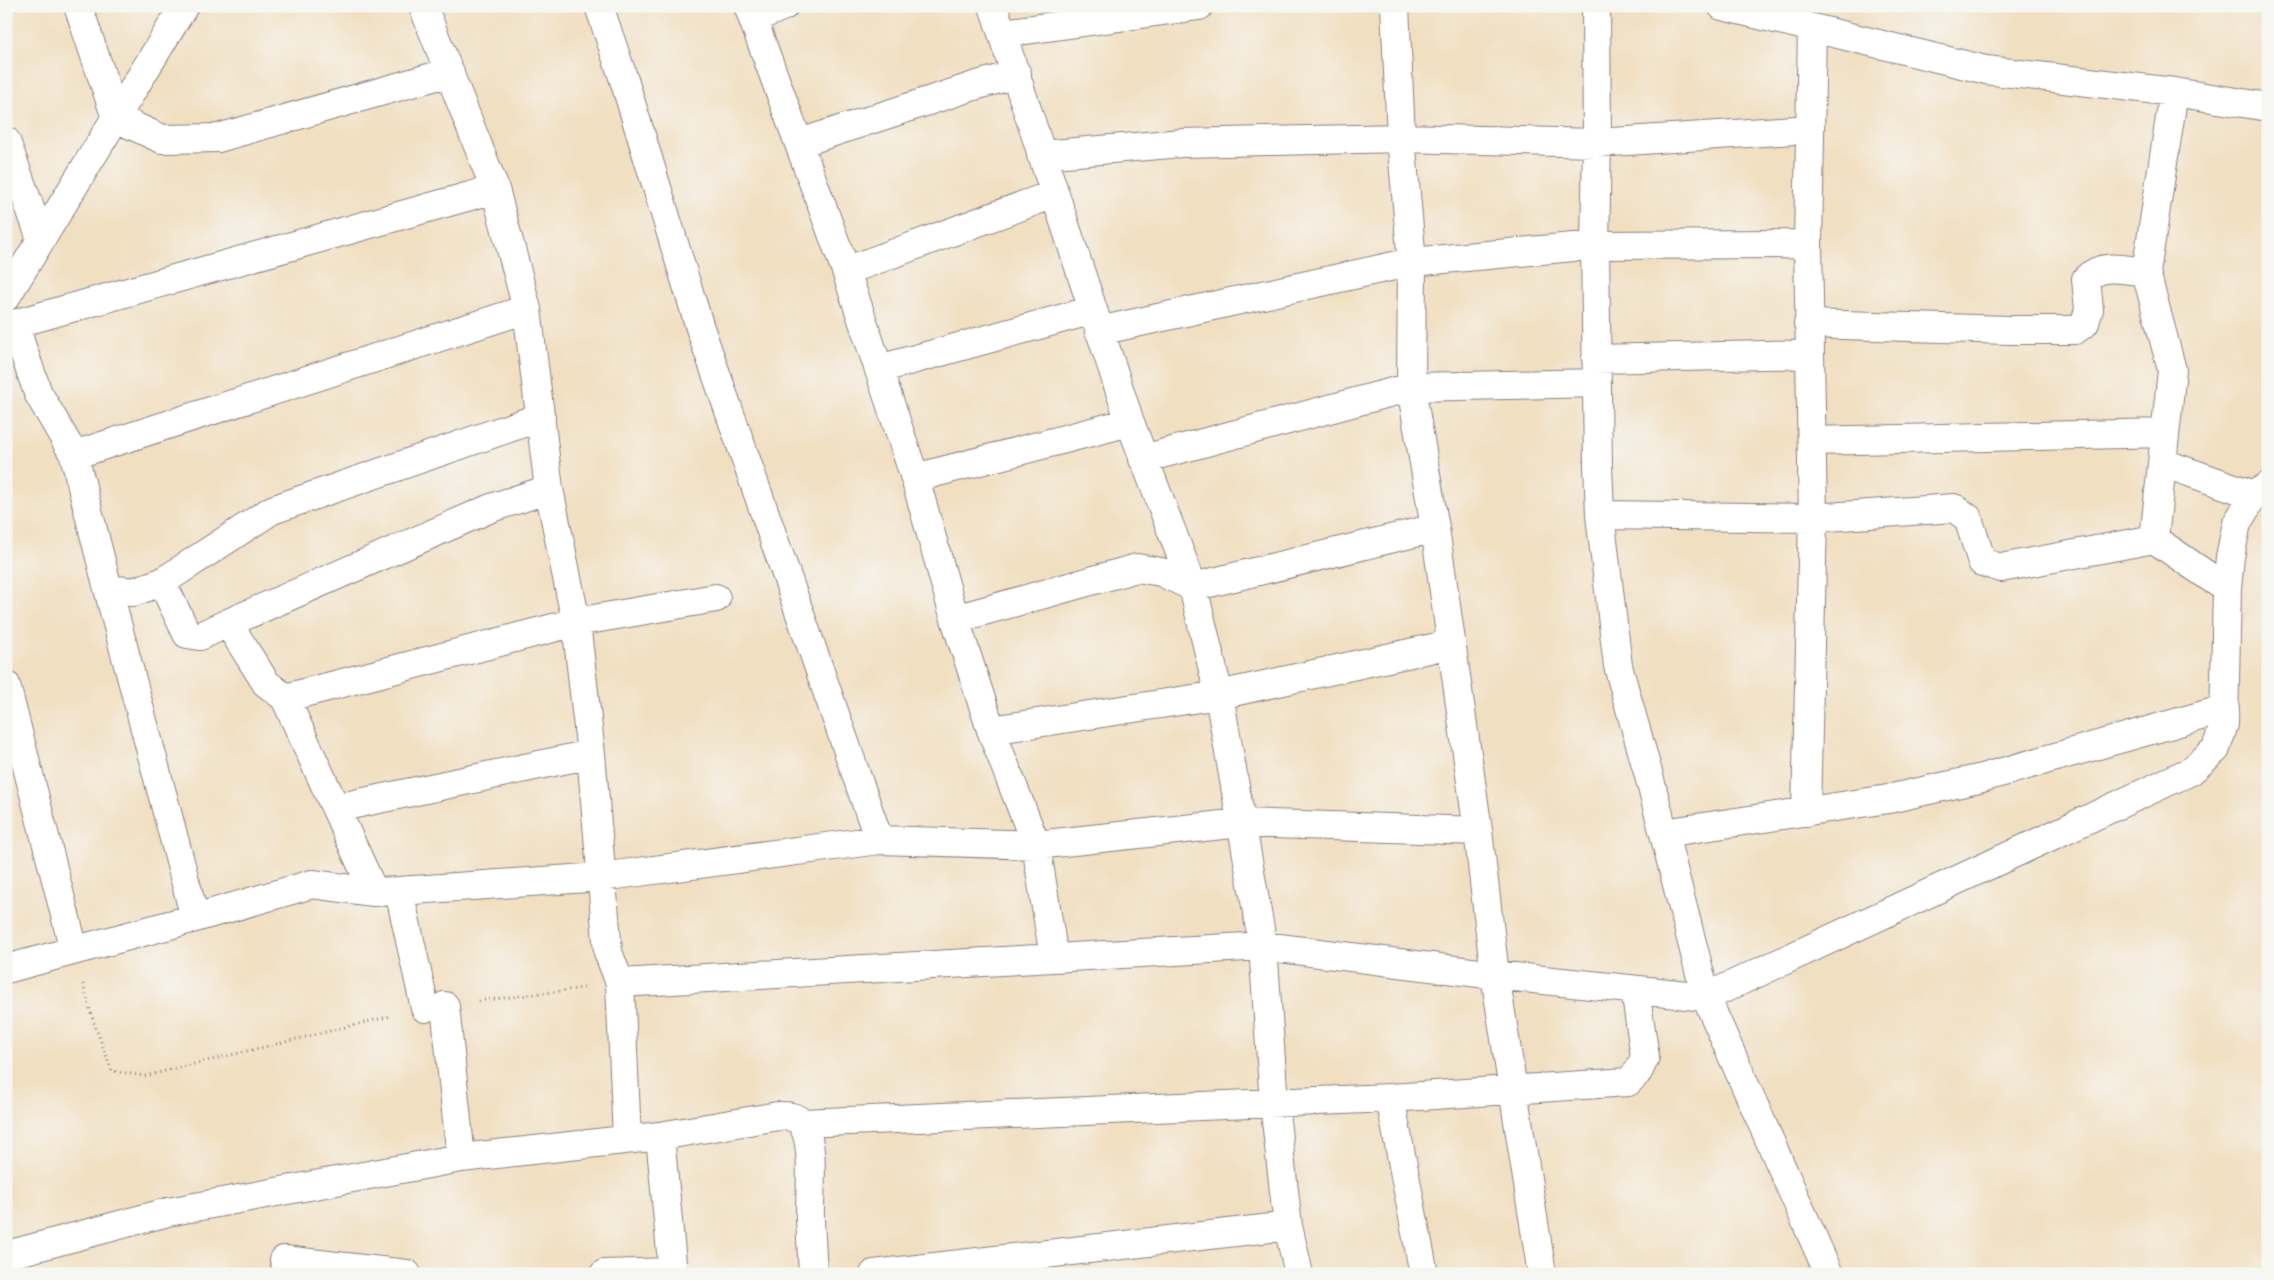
<svg xmlns="http://www.w3.org/2000/svg" width="2274" height="1280" viewBox="0 0 2274 1280" font-family="'Architects Daughter',sans-serif">
  <style>
    .lines { fill: none; stroke-linecap: round; stroke-linejoin: round }
    .street-casing { stroke: #8a807e; stroke-width: 30 }
    .path { stroke: #8a807e; stroke-width: 3; stroke-dasharray: 1 4; stroke-linecap: butt }
    .street { stroke: #fff; stroke-width: 28 }
  </style>
  <rect width="100%" height="100%" fill="#f6f6f2"/>
  <filter id="ink" filterUnits="userSpaceOnUse"><feTurbulence type="fractalNoise" baseFrequency=".02" numOctaves="2"/><feDisplacementMap in="SourceGraphic" scale="10" xChannelSelector="R" yChannelSelector="G"/><feConvolveMatrix kernelMatrix="1 2 1 2 8 2 1 2 1" color-interpolation-filters="sRGB"/></filter>
  <filter id="wash" filterUnits="userSpaceOnUse"><feTurbulence type="fractalNoise" baseFrequency=".0096" numOctaves="4" result="noise"/><feDisplacementMap in="SourceGraphic" scale="20" xChannelSelector="R" yChannelSelector="G"/><feGaussianBlur stdDeviation="1.12" result="paint"/><feColorMatrix in="noise" values="0 0 0 0 0 0 0 0 0 0 0 0 0 0 0 0 0 1.4 0 .05"/><feComposite in="paint" operator="in"/></filter>
  <g filter="url(#wash)">
    <rect width="100%" height="100%" fill="#f1dfc1"/>
  </g>
  <g filter="url(#ink)">
    <g class="lines">
      <defs>
        <path id="street" d="M78 6 116 118 162 139 218 138 450 72
          M599 6 624 80 700 328 879 840
          M748 6 846 271 915 478 955 619 991 730 1036 845 1054 958
          M993 6 1130 422 1193 587 1219 695 1263 946 1274 1103 1288 1226 1299 1274
          M1395 6 1401 138 1412 262 1411 387 1435 528 1478 831 1495 975 1542 1274
          M1596 6 1597 143 1595 245 1598 465 1600 515 1618 666 1649 776 1706 997 1829 1274
          M1722 6 1986 70 2174 92 2268 107
          M753 19 784 6
          M1003 33 1199 6
          M6 141 41 239
          M800 143 974 86 1017 74
          M1041 155 1182 143 1401 138 1597 143 1809 129
          M846 271 1054 194
          M6 297 184 6
          M527 309 549 489 576 622 591 754 608 952 620 983 627 1138
          M6 323 14 324 38 393 74 455 527 309 495 189 423 6
          M14 324 495 189
          M1808 324 2010 330H2075L2085 323 2089 309 2086 279C2102 262 2125 270 2146 272
          M1099 331 1412 262 1595 245 1808 244
          M1596 359 1809 354
          M879 369 1093 310
          M1812 441 2165 433
          M74 455 108 589 133 592 162 582 272 510 541 417
          M1143 459 1411 387 1597 383
          M2163 463 2254 495
          M915 478 1130 422
          M549 489 491 508 228 623 266 683 285 698 576 622 716 598
          M1600 515 1813 518 1954 508 1968 518 1982 562 2001 568 2154 539 2172 370 2146 272 2174 92
          M2154 539 2227 589
          M162 582 187 634 200 636 228 623
          M108 589 195 918
          M955 619 1137 568 1161 572 1193 587 1435 528
          M6 685 74 950
          M285 698 374 892
          M991 730 1219 695 1451 644
          M336 808 591 754
          M1806 812 1813 518 1808 244 1812 28
          M1664 833 1888 799 1978 779 2225 709
          M399 891 425 1008
          M6 969 195 918 312 884 374 892 399 891 601 877 879 840 1036 845 1241 823 1478 831
          M620 983 1263 946 1495 975 1706 997 2191 771 2216 749 2224 724 2227 589 2230 557 2237 523 2254 495 2268 486
          M445 1006 461 1158
          M1390 1098 1628 1082 1638 1072 1645 1057 1635 990
          M802 1123 1390 1098 1424 1274
          M660 1136 673 1274
          M7 1255 168 1212 461 1158 660 1136 778 1116C787 1116 797 1116 802 1124 816 1144 809 1196 810 1220 811 1238 812 1256 813 1274
          M284 1260 407 1274
          M604 1274 673 1272
          M874 1274 1288 1226"/>
      </defs>
      <!-- street casing -->
      <use href="#street" class="street-casing"/>
      <!-- path -->
      <path class="path" d="M83 984 94 1023 112 1071 145 1076 391 1016
        M479 1001 584 988"/>
      <!-- street -->
      <use href="#street" class="street"/>
    </g>
  </g>
  <!-- margin -->
  <rect width="2274" height="1280" fill="none" stroke="#f6f6f2" stroke-width="25"/>
</svg>
